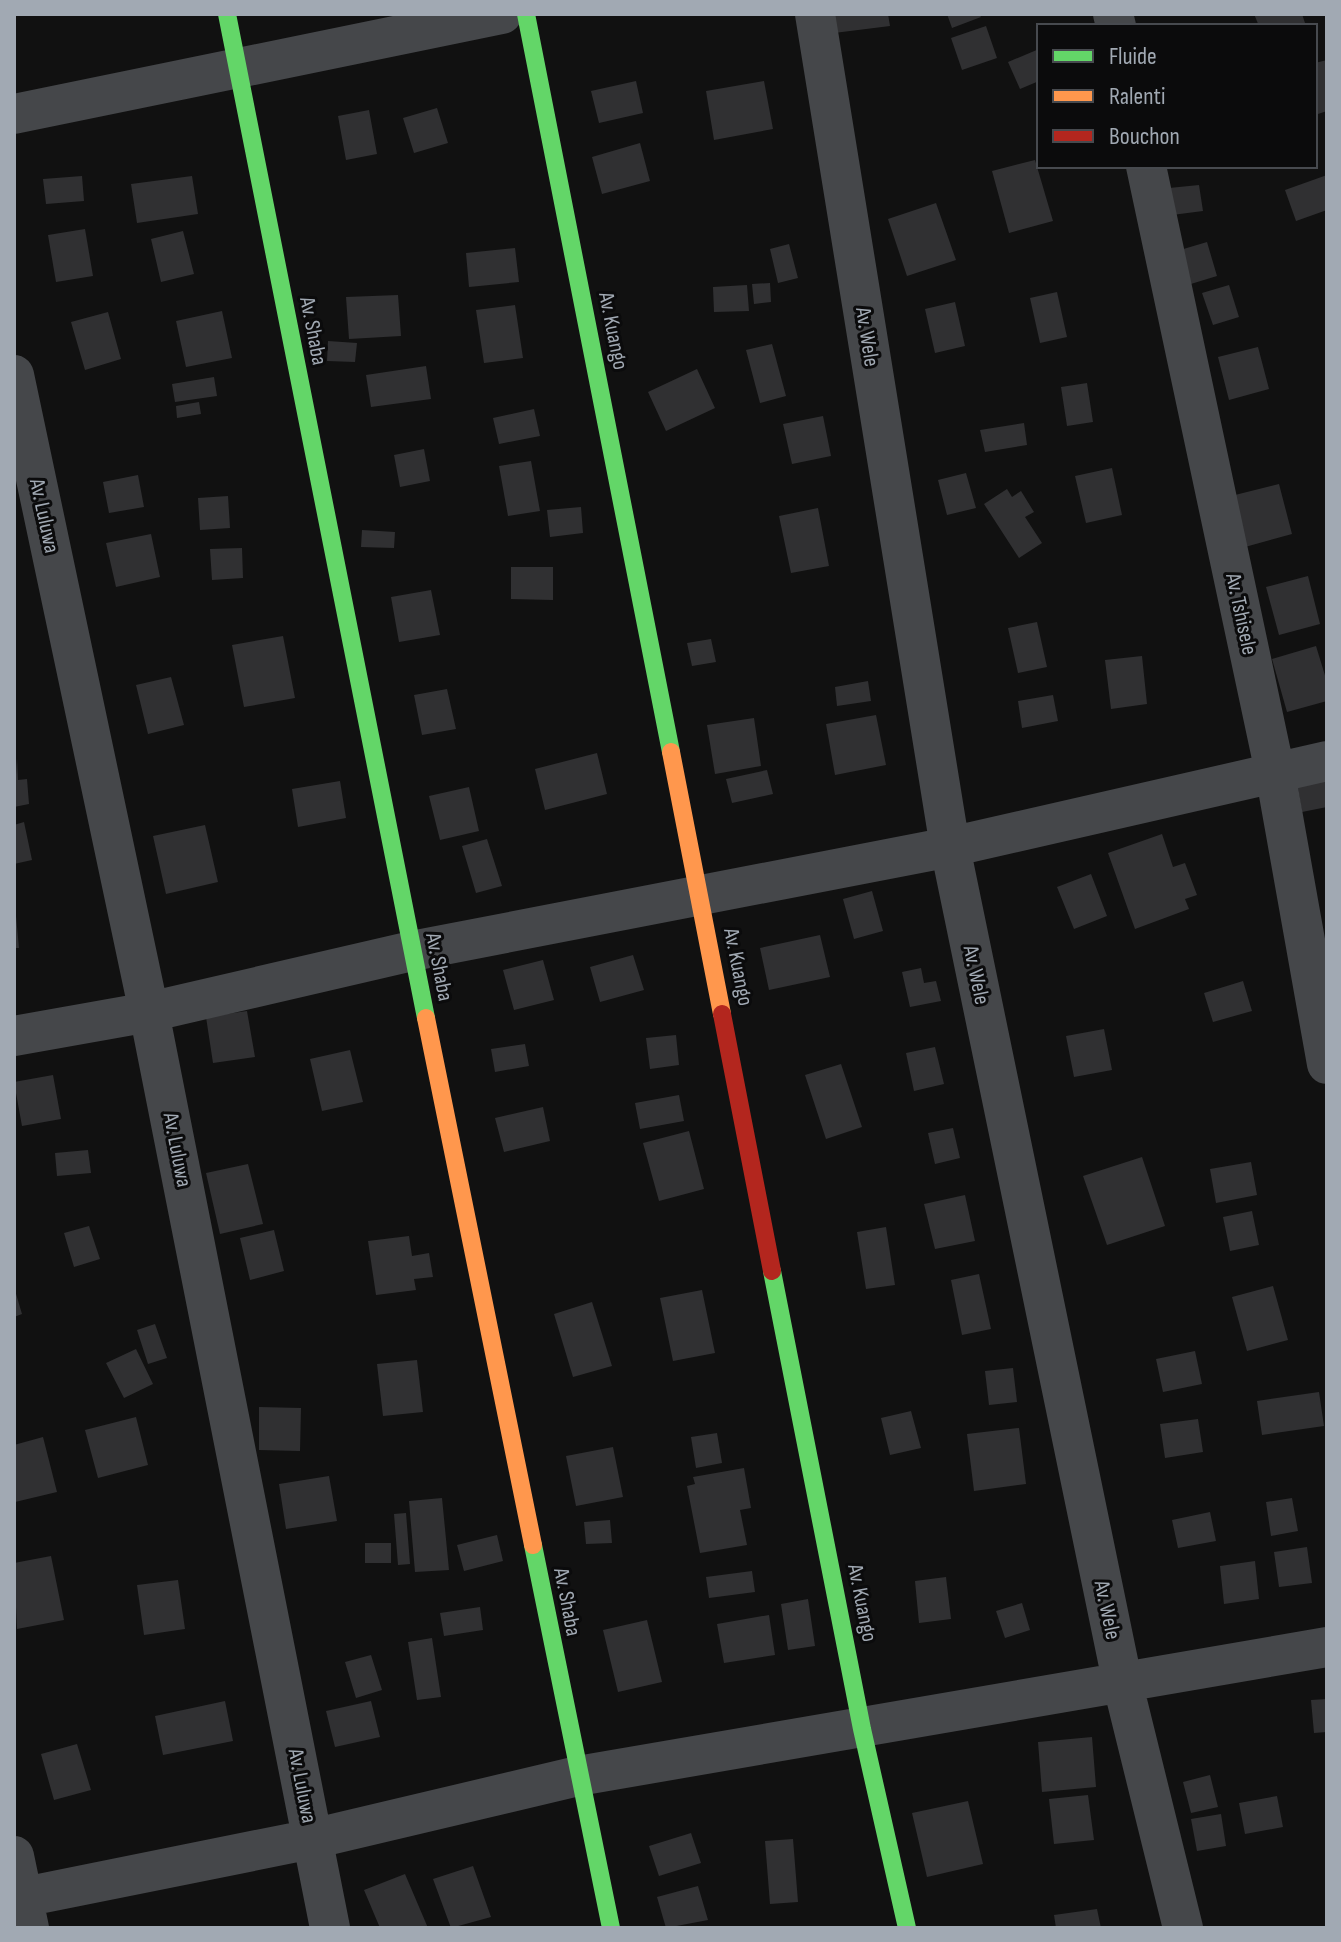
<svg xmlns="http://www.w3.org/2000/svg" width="1341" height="1942" viewBox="0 0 1341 1942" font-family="'Sofia Sans Condensed',sans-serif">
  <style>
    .building { fill: #303032 }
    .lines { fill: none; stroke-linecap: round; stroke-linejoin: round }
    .street { stroke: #45474a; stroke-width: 40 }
    .fast { stroke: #63d668; stroke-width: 18 }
    .slow { stroke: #ff974d; stroke-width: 18 }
    .jam { stroke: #b3261e; stroke-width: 18 }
    .labels { text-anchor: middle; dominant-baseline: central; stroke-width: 6; stroke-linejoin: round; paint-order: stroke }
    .street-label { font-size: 22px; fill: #a1a9b3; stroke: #0b0b0c }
  </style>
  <rect width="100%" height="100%" fill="#111"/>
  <!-- building -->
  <path class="building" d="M832 14H888L890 26 834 33Z
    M947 14H979L981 17 952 28Z
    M1254 14H1302L1306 26H1259Z
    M986 26 997 58 962 70 951 38Z
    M1039 49V81L1020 89 1008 62Z
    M1327 60V111L1315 115V63Z
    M636 81 643 113 599 123 591 91Z
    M764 81 773 129 714 140 706 91Z
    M437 108 448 143 414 153 403 118Z
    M369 110 377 154 346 160 338 116Z
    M640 143 650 181 602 194 592 157Z
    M1035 160 1053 221 1009 233 992 171Z
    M1327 175V210L1296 221 1285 190Z
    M82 176 84 201 46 204 43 179Z
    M192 176 198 214 137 223 131 184Z
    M1199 185 1203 211 1172 215 1169 188Z
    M936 203 956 260 907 276 888 219Z
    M85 229 93 276 56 282 48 235Z
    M183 231 194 274 161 282 151 239Z
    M1207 242 1217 276 1181 287 1170 253Z
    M789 244 798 278 778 283 770 249Z
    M515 248 519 282 469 287 466 253Z
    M770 283 771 302 754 304 752 284Z
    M747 285 749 311 714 312 713 287Z
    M1229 285 1239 317 1213 325 1202 293Z
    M1057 292 1067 337 1040 343 1030 298Z
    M398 295 401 336 349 339 346 297Z
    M955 302 965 346 935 353 925 309Z
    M515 305 523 358 484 363 476 310Z
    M222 311 232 358 186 367 176 321Z
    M108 312 121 359 85 370 71 322Z
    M328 341 357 343 355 362 327 361Z
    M772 344 786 396 760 403 746 350Z
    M1258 347 1269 389 1229 400 1218 357Z
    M426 366 431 399 371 407 366 375Z
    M697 369 715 408 666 431 648 392Z
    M214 377 217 396 175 402 172 384Z
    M1087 383 1093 422 1067 426 1061 387Z
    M199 402 201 414 177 418 176 406Z
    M534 409 540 436 499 444 493 418Z
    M823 416 831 456 792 464 783 424Z
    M1024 423 1027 445 985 452 980 430Z
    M424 449 430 481 400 487 394 455Z
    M531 461 540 511 508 516 499 466Z
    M1112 468 1122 515 1086 523 1075 476Z
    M966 473 976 508 947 515 938 480Z
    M138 475 144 507 109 513 103 482Z
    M1279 484 1292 534 1245 547 1231 496Z
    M1007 489 1012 497 1021 491 1034 512 1025 517 1042 543 1019 558 984 504Z
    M228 496 230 528 200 530 198 498Z
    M581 507 583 533 550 537 547 510Z
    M818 508 829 566 791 573 779 516Z
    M362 530 395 532 394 548 361 547Z
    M151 534 160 577 116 587 106 543Z
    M242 548 243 578 212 580 210 549Z
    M511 567H553V600L511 599Z
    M1308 576 1320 624 1279 635 1266 587Z
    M431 590 440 635 399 642 391 597Z
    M1037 622 1047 667 1018 673 1008 628Z
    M283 636 295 698 244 707 232 645Z
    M711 639 716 662 692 666 687 643Z
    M1316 646 1327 682V701L1287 712 1272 659Z
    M1142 656 1147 704 1111 709 1105 660Z
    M171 677 184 725 148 734 136 685Z
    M868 681 871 701 837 706 835 687Z
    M447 689 456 729 422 735 414 695Z
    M1053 695 1058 721 1022 728 1018 701Z
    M876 715 886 765 835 775 826 724Z
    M754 718 761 766 715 774 707 725Z
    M597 753 607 794 545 810 535 769Z
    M17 758 18 780 27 779 29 804 14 807Z
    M767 770 773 794 732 803 726 779Z
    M1327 776V807L1302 812 1297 782Z
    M340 781 346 818 298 827 292 789Z
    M469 787 479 831 440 840 429 796Z
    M24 822 32 860 14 864V825Z
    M205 825 218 882 166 894 153 836Z
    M1162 834 1173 867 1185 863 1197 895 1185 899 1189 909 1135 929 1108 853Z
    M487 839 502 886 476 893 462 846Z
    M1091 874 1107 916 1074 929 1057 887Z
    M872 891 883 931 854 939 843 899Z
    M14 916H16L19 948H14Z
    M820 935 830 977 769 990 760 948Z
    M633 955 644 990 600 1002 590 967Z
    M543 960 554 1000 514 1010 503 970Z
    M921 968 924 983 936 981 941 1001 910 1007 902 972Z
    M1243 981 1252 1011 1213 1022 1204 993Z
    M247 1011 255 1057 213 1063 206 1017Z
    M1104 1029 1112 1070 1074 1077 1066 1036Z
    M676 1035 679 1065 650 1069 646 1038Z
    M525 1044 529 1066 495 1072 491 1049Z
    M935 1047 944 1084 914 1091 906 1053Z
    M350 1050 363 1102 322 1111 310 1059Z
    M841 1064 862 1127 826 1139 805 1075Z
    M53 1075 61 1119 22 1126 14 1082Z
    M679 1095 684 1121 640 1129 635 1103Z
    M543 1107 550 1141 504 1152 495 1118Z
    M953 1128 960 1158 935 1164 928 1133Z
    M689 1131 704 1189 659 1201 643 1143Z
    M88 1150 91 1173 57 1176 55 1153Z
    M1142 1157 1165 1226 1107 1245 1083 1176Z
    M1251 1162 1257 1195 1216 1203 1210 1169Z
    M248 1164 263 1224 220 1234 206 1173Z
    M965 1195 975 1241 935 1249 924 1204Z
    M1252 1211 1259 1245 1230 1251 1223 1217Z
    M89 1226 100 1259 74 1267 64 1233Z
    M886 1227 895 1285 866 1289 857 1232Z
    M274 1230 284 1271 250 1280 240 1238Z
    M409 1236 412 1256 429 1253 433 1277 414 1279 416 1290 376 1295 368 1241Z
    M979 1274 991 1329 962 1335 951 1280Z
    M1273 1286 1288 1340 1247 1351 1232 1297Z
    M14 1287 22 1314 14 1317Z
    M702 1290 715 1353 673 1361 660 1298Z
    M592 1302 612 1366 573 1377 554 1314Z
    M155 1324 167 1358 148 1364 137 1330Z
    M136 1349 153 1384 124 1398 106 1363Z
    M1195 1351 1202 1384 1163 1392 1156 1359Z
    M417 1360 423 1412 383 1416 377 1364Z
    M1013 1368 1017 1402 989 1405 985 1371Z
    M1319 1392 1324 1426 1262 1435 1257 1401Z
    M259 1407 301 1408 300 1451 259 1450Z
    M911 1411 921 1448 890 1455 881 1418Z
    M136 1417 148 1465 98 1478 85 1430Z
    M1198 1419 1203 1452 1165 1458 1160 1424Z
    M1019 1428 1026 1484 974 1491 967 1434Z
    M717 1433 722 1463 696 1468 691 1437Z
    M43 1437 57 1492 15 1502 14 1445Z
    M613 1447 623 1497 576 1506 566 1456Z
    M744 1468 751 1508 740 1510 747 1545 700 1553 687 1486 695 1484 693 1477Z
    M329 1476 337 1521 286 1529 279 1484Z
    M442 1498 449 1570 415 1572 409 1501Z
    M1292 1498 1298 1531 1271 1536 1266 1502Z
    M1210 1512 1216 1541 1178 1548 1172 1520Z
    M406 1513 410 1564 398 1565 394 1514Z
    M610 1520 612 1543 586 1544 584 1522Z
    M497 1535 503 1561 464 1571 457 1545Z
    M365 1543H391V1563H365Z
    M1307 1547 1312 1583 1279 1587 1274 1552Z
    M51 1556 64 1620 17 1629 14 1563Z
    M1255 1561 1259 1599 1224 1604 1220 1566Z
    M752 1571 755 1592 709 1598 706 1577Z
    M946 1577 951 1619 919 1623 915 1581Z
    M178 1580 185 1629 144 1635 137 1585Z
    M808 1599 815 1646 788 1650 781 1604Z
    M1022 1603 1030 1630 1005 1638 996 1611Z
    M480 1607 483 1630 444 1636 440 1613Z
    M769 1615 775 1655 724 1663 717 1624Z
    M647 1620 662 1682 618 1692 603 1630Z
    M432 1638 441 1697 417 1700 408 1642Z
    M371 1655 382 1690 356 1698 345 1662Z
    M1327 1699V1732L1314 1733 1311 1700Z
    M225 1701 233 1741 163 1755 155 1716Z
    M371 1701 380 1737 335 1747 326 1711Z
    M1092 1737 1096 1787 1042 1792 1038 1742Z
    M77 1744 91 1790 54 1800 41 1754Z
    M1210 1775 1218 1807 1191 1813 1183 1782Z
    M1088 1795 1094 1840 1054 1844 1049 1799Z
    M1277 1796 1283 1827 1245 1834 1239 1803Z
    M968 1801 983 1864 927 1877 912 1813Z
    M1221 1814 1226 1846 1197 1851 1191 1819Z
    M691 1833 701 1863 659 1876 649 1846Z
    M793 1839 798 1902 770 1904 765 1841Z
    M473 1866 491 1917 451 1928 433 1879Z
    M405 1874 428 1928H380L364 1890Z
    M698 1886 708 1920 666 1928 657 1897Z
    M1097 1909 1101 1928H1056L1054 1915Z"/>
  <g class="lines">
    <!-- street -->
    <path class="street" d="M815 14 950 847 1123 1685 1183 1928
      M1113 14 1116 26
      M14 114 502 14
      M1146 166 1275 772 1327 1064
      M14 375 149 1012 330 1928
      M14 1036 149 1012 412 951 950 847 1327 761
      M14 1856 29 1928
      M14 1899 312 1839 578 1776 1327 1647"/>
    <!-- fast -->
    <path class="fast" d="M227 14 426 1018
      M526 14 671 752
      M772 1271 862 1729 907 1928
      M533 1545 611 1928"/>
    <!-- slow -->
    <path class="slow" d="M671 752 722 1014
      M426 1018 533 1545"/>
    <!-- jam -->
    <path class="jam" d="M722 1014 772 1271"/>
  </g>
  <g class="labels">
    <!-- street labels -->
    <g class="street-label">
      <text transform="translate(313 331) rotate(79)">Av. Shaba</text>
      <text transform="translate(613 331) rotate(79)">Av. Kuango</text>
      <text transform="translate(867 337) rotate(81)">Av. Wele</text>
      <text transform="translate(44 516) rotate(78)">Av. Luluwa</text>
      <text transform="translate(1241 614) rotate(78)">Av. Tshisele</text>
      <text transform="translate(439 967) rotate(79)">Av. Shaba</text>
      <text transform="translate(738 967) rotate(79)">Av. Kuango</text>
      <text transform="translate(976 975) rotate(78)">Av. Wele</text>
      <text transform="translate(177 1150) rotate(79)">Av. Luluwa</text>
      <text transform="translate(567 1602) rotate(79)">Av. Shaba</text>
      <text transform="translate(862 1603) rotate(79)">Av. Kuango</text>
      <text transform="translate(1107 1610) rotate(78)">Av. Wele</text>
      <text transform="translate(302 1786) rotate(79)">Av. Luluwa</text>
    </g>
  </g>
  <!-- border -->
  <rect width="1341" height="1942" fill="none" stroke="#a1a9b3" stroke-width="32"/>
  <!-- legend -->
  <rect x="1037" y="24" width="280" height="144" fill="#0b0b0c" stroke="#474a4f" stroke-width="2"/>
  <rect x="1053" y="50" width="40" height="12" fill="#63d668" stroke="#474a4f" stroke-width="2"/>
  <text x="1109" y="64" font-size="24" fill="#a1a9b3">Fluide</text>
  <rect x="1053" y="90" width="40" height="12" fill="#ff974d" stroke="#474a4f" stroke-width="2"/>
  <text x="1109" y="104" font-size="24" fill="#a1a9b3">Ralenti</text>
  <rect x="1053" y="130" width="40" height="12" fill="#b3261e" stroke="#474a4f" stroke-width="2"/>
  <text x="1109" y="144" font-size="24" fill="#a1a9b3">Bouchon</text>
</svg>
